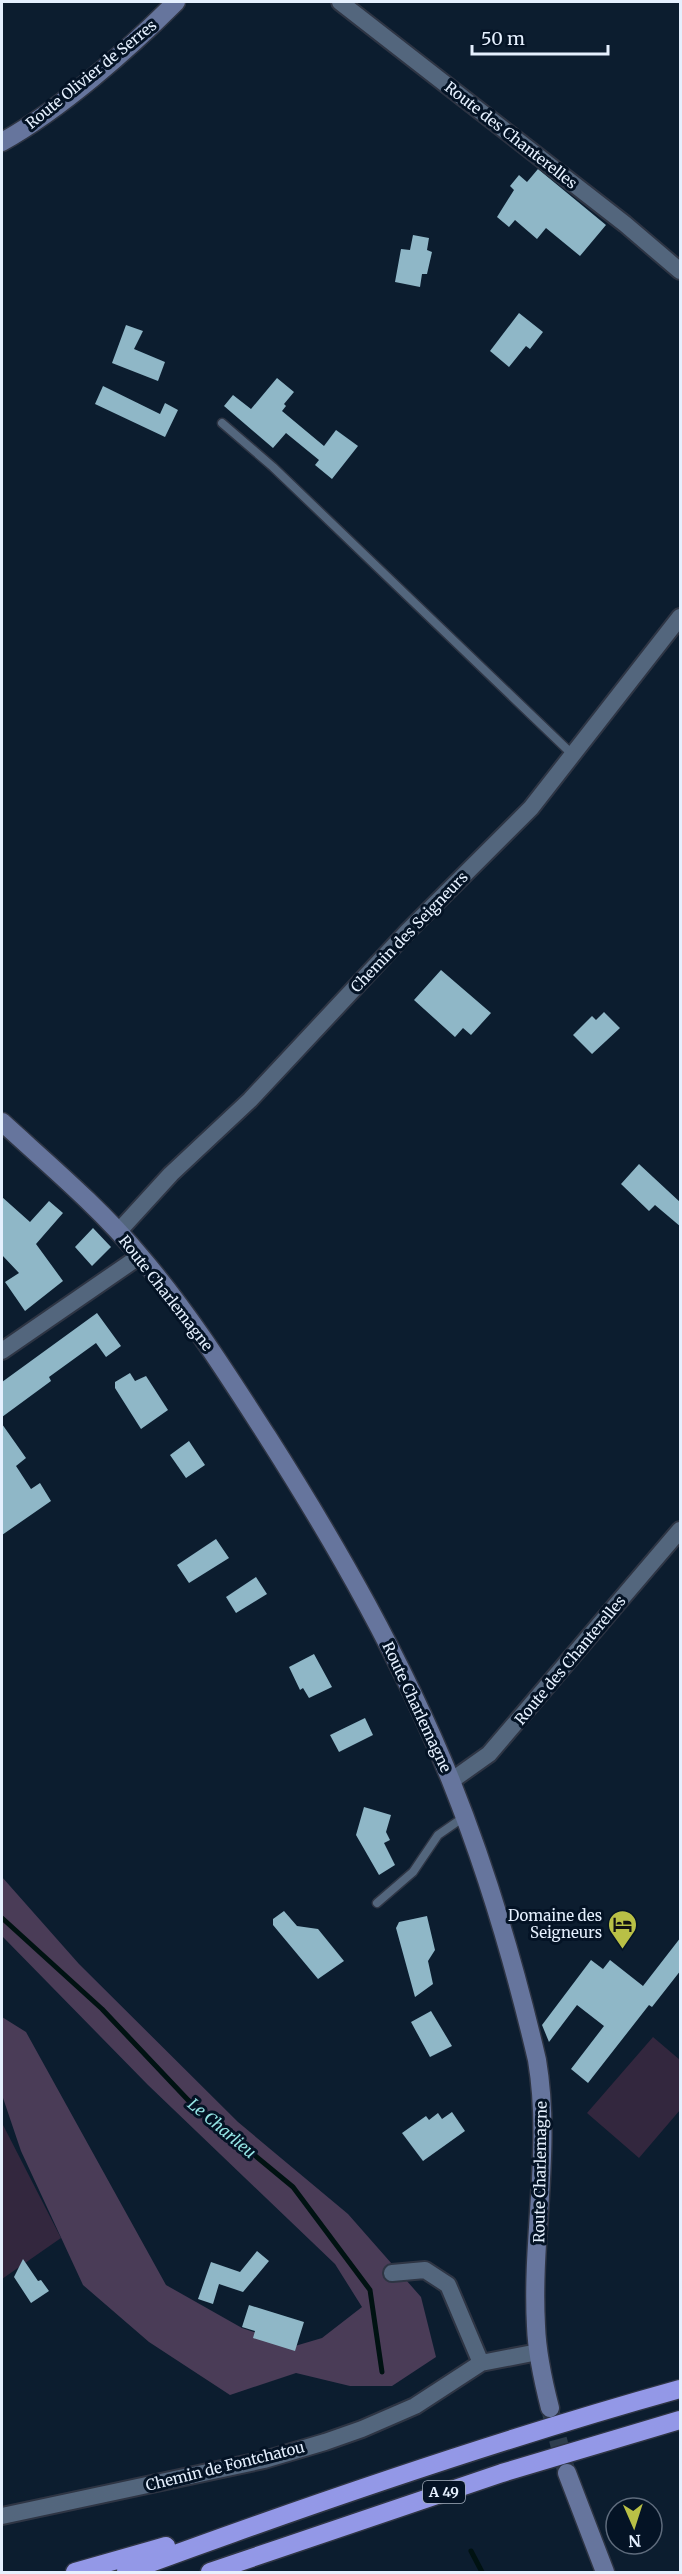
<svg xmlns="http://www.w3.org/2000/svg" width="682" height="2574" viewBox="0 0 682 2574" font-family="Merriweather,serif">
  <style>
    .green { fill: #33273e }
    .forest { fill: #4a3c57 }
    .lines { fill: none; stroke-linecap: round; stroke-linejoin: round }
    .stream { stroke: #001212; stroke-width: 5 }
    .building { fill: #8fb7c7 }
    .secondary-tunnel { stroke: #2d3d4e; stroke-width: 18; stroke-dasharray: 18 9; stroke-linecap: butt }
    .lane-casing { stroke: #2e3544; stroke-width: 11 }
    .street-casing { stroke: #2e3544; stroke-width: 20 }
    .secondary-casing { stroke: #2e3544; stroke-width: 21 }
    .highway-casing { stroke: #2e3544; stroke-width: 21 }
    .lane { stroke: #53667d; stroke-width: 8 }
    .street { stroke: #53667d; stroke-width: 16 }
    .secondary { stroke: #66759d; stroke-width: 18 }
    .highway { stroke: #9398e7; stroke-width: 18 }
    .labels { text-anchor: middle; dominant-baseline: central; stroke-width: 6; stroke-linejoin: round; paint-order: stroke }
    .shield { fill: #041325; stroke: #a2aebd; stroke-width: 1.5 }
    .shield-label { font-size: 14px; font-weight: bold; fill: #e5f0fe }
    .street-label { font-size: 15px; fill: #e5f0fe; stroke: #041325 }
    .poi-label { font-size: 15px; fill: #e5f0fe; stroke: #041325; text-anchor: end }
    .water-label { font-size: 16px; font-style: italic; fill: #95e5e5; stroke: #041325 }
  </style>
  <rect width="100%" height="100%" fill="#0c1d2f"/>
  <!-- green -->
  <path class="green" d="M653 2037 680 2060V2110L639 2158 587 2113Z
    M2 2123 61 2238 2 2279Z"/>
  <!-- forest -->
  <path class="forest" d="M2 1877 79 1964 238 2122 348 2214 421 2297 436 2357 392 2386H350L296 2373 230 2395 149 2342 83 2285 21 2151 2 2095V2017L26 2032 166 2285 242 2328 295 2346 322 2338 362 2307 335 2264 148 2085 2 1936Z"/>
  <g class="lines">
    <!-- stream -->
    <path class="stream" d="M2 1918 102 2009 188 2100 293 2187 370 2290 382 2372
      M471 2551 482 2572"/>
  </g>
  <!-- building -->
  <path class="building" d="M538 169 606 225 580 256 546 228 537 239 515 220 509 227 497 217 514 190 510 186 519 175 527 182Z
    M413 235 429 238 427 250 432 252 427 274H422L420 287 395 282 401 249 410 250Z
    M519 313 543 332 530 349 526 346 509 367 490 351Z
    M126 325 143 331 134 349 165 362 158 381 112 363Z
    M277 378 294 392 284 404 286 406 282 411 324 446 336 430 358 446 332 479 315 465 319 460 286 433 273 448 224 406 233 395 251 409Z
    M103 386 160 414 165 403 178 410 165 437 95 404Z
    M441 970 491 1013 471 1035 463 1028 455 1037 414 1000Z
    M604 1012 620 1028 592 1054 573 1035 592 1016 596 1020Z
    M639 1164 681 1203V1227L655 1205 649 1211 621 1184Z
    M2 1197 30 1222 49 1201 63 1213 36 1244 63 1281 25 1311 5 1282 19 1273 2 1255Z
    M93 1228 111 1247 92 1266 75 1247Z
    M97 1313 121 1346 106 1357 96 1343 49 1377 51 1381 2 1417V1382Z
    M130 1373 135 1381 146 1376 168 1410 141 1429 115 1388V1382Z
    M2 1424 26 1458 16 1466 31 1489 40 1483 51 1501 2 1535Z
    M189 1441 205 1465 186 1478 170 1455Z
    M216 1539 229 1558 189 1583 177 1565Z
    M256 1577 267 1594 236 1613 226 1597Z
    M314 1654 332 1687 309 1698 303 1688 300 1690 289 1667Z
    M365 1718 373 1735 339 1752 330 1735Z
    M364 1807 391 1815 386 1832 390 1840 384 1843 395 1865 379 1875 356 1835Z
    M284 1911 297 1926 318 1929 344 1961 318 1979 273 1925V1919Z
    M427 1916 435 1950 428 1961 433 1984 415 1997 396 1928 399 1922Z
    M681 1937V1970L652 2007 649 2005 588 2083 571 2069 604 2026 577 2005 549 2042 542 2025 591 1960 603 1969 610 1960 643 1986Z
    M431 2011 452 2046 430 2057 411 2022Z
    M452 2112 465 2131 423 2161 402 2133 426 2116 429 2120 438 2113 442 2119Z
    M257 2251 269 2261 243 2292 219 2284 213 2304 198 2299 211 2262 240 2272Z
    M23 2259 38 2281 41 2280 49 2291 31 2303 14 2277Z
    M249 2305 304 2322 295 2351 253 2338 255 2331 242 2327Z"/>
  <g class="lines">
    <!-- secondary-tunnel -->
    <path class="secondary-tunnel" d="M551 2413 566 2470"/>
    <defs>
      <path id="lane" d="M222 423 273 467 573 755
        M377 1903 413 1872 438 1835 464 1817"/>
      <path id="street" d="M340 2 625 224 680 271
        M118 1232 171 1174 250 1100 407 932 531 808 680 617
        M2 1351 140 1256
        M451 1781 489 1754 680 1530
        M392 2273 425 2270 448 2285 481 2363
        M2 2516 264 2460 325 2442 362 2429 415 2406 481 2363 538 2352"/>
      <path id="secondary" d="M2 142C61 109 128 50 176 2
        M2 1122C49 1165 99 1207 140 1256 188 1312 227 1374 267 1436 337 1546 402 1660 451 1781 487 1871 515 1966 537 2060 552 2149 531 2237 536 2326 537 2354 543 2381 550 2408
        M567 2473 605 2572"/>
      <path id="highway" d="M75 2572 166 2546
        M126 2572C308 2505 493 2441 680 2389
        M210 2572 502 2473 680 2420"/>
    </defs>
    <!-- lane casing -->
    <use href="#lane" class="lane-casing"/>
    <!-- street casing -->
    <use href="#street" class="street-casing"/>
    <!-- secondary casing -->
    <use href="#secondary" class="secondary-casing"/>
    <!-- highway casing -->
    <use href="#highway" class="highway-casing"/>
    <!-- lane -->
    <use href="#lane" class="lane"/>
    <!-- street -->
    <use href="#street" class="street"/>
    <!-- secondary -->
    <use href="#secondary" class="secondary"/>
    <!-- highway -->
    <use href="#highway" class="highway"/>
  </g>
  <!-- icons -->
  <defs>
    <symbol id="hotel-pin" viewBox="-11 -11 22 30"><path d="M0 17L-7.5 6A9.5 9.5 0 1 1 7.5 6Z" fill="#b9c046" stroke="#041325"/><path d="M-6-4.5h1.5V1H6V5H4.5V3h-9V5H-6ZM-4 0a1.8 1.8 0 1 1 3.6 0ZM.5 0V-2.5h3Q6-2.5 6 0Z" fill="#111"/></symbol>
  </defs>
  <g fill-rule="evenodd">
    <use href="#hotel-pin" x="606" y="1908" width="33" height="45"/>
  </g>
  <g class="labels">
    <!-- shield labels -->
    <rect class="shield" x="423" y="2481" width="42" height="22" rx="4.5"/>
    <g class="shield-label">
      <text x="444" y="2492">A 49</text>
    </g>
    <!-- street labels -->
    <g class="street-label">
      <text transform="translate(91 74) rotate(-39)">Route Olivier de Serres</text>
      <text transform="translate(511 135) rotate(38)">Route des Chanterelles</text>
      <text transform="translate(409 932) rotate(-46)">Chemin des Seigneurs</text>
      <text transform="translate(166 1293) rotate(52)">Route Charlemagne</text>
      <text transform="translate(570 1660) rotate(-50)">Route des Chanterelles</text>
      <text transform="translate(417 1707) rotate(65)">Route Charlemagne</text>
      <text transform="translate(540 2172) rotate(-89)">Route Charlemagne</text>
      <text transform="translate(225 2466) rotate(-14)">Chemin de Fontchatou</text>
    </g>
    <!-- poi labels -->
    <g class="poi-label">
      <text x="602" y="1915">Domaine des<tspan x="602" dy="17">Seigneurs</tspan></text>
    </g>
    <!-- water labels -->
    <g class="water-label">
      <text transform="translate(222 2128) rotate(40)">Le Charlieu</text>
    </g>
  </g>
  <!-- border -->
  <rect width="682" height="2574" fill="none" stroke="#e5f0fe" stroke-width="6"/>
  <!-- north arrow -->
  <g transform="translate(634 2526) rotate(177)"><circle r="28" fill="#041325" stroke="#5e6b7c" stroke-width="1.5"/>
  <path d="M0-4.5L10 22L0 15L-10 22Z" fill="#b9c046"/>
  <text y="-9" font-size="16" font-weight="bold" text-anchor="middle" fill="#e5f0fe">N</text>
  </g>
  <!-- scale -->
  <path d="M472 45v9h136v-9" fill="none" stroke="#e5f0fe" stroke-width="3"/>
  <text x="481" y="45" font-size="18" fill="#e5f0fe" stroke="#041325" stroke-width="4.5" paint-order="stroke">50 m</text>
</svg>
